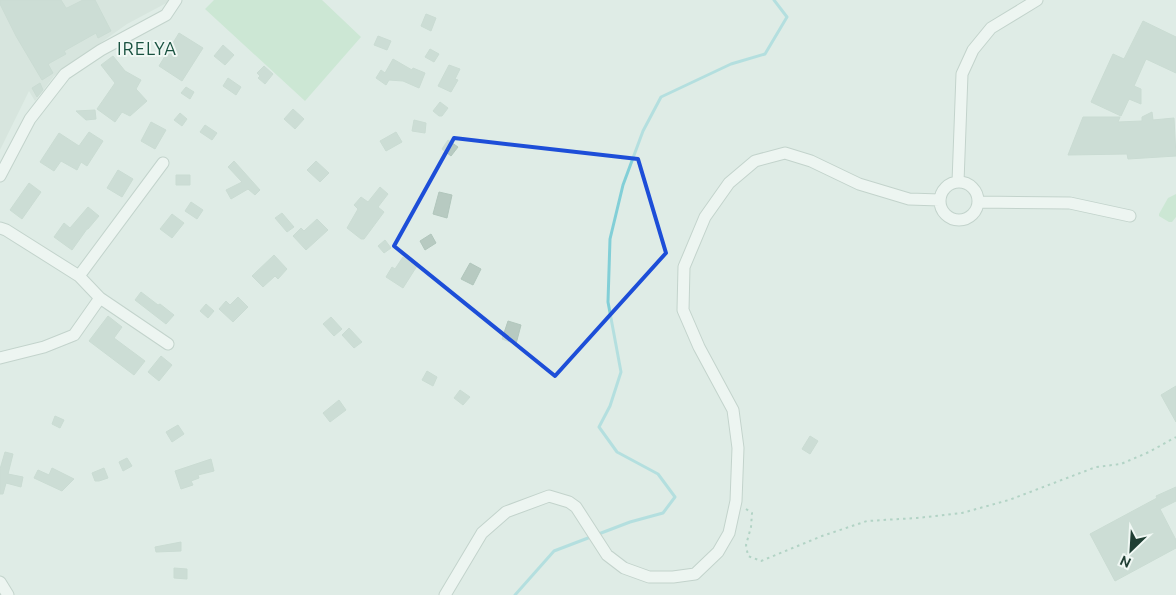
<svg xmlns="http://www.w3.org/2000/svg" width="1176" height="595" viewBox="0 0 1176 595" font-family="Ubuntu,sans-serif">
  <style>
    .built { fill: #cedcd4 }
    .green { fill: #b6dfbf }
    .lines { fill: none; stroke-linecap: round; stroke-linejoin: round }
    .stream { stroke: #82cfd7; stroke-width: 3 }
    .building { fill: #b7cac1; stroke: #b1c6bc }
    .street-casing { stroke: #a2b4ad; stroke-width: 13 }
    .path { stroke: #7db39e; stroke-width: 2; stroke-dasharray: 2.5 4; stroke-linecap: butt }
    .street { stroke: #fff; stroke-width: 11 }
    .marked { fill: none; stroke: #1d4ed8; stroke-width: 4; stroke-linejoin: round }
    .labels { text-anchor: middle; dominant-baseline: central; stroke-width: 4; stroke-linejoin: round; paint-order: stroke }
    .quarter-label { font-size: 18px; letter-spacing: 1px; fill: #195240; stroke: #f0f8f4 }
  </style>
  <rect width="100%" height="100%" fill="#dfece6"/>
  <!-- built -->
  <path class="built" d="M0 0H172L127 24 54 76 35 101 29 91 0 150Z"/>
  <!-- green -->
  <path class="green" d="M214 0H322L361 37 305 101 205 9Z
    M1176 194V217L1172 222H1169L1159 216V214L1168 198Z"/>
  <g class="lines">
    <!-- stream -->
    <path class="stream" d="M515 595 554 551 630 522 663 513 675 497 658 474 617 452 599 427 610 406 621 372 608 302 610 239 623 185 643 131 661 97 731 64 765 54 787 17 774 0"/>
  </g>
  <!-- building -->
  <path class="building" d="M0 0H61L66 8H67L83 0H95L111 31 98 38 96 33 64 51 66 54 48 64 53 73 42 80 16 36 0 4Z
    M426 14 436 18 431 31 421 26Z
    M1143 21 1176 37V73L1146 59 1134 86 1141 89V104L1129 99 1121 116 1091 102 1113 54 1124 59Z
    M179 33 203 48 182 81 159 66Z
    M378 36 391 41 387 50 374 45Z
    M223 45 234 55 225 65 214 56Z
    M430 49 439 54 434 62 425 57Z
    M113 56 125 71 141 80 136 89 147 101 130 116 122 112 115 122 97 109 115 83 101 65Z
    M393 59 412 70 413 68 425 73 419 88 403 81 389 80 386 85 376 78 381 70 385 73Z
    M449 65 460 69 455 79 458 80 451 92 438 86Z
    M264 66 273 74 265 84 258 78 260 76 257 73Z
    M228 78 241 87 236 95 223 86Z
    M40 83 43 90 37 97 32 88Z
    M186 87 194 92 190 99 181 93Z
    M440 102 448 108 442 116H439L433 111Z
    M293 109 304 119 295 129 284 119Z
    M95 110 96 119 86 120 76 111Z
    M1152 112 1153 120 1174 118 1176 156 1128 159 1127 154 1068 155 1083 117H1120L1118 122 1142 121V117Z
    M180 113 187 119 182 126 174 120Z
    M414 120 426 123 425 133 412 131Z
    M151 122 166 130 155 149 141 141Z
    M205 125 217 133 212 140 200 132Z
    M89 132 103 141 87 166 81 162 77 170 61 161 54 171 40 162 59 133 79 146Z
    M396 132 402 142 386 151 380 141Z
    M448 140 458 147 451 156 442 149Z
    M234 161 260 190 255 195 248 189 231 199 226 190 242 182 228 167Z
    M316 161 329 173 320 182 307 170Z
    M118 170 133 179 122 197 107 188Z
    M176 175H190V185H176Z
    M29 183 41 192 22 219 10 210Z
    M380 187 388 194 378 207 384 212 364 239H361L347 228 358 209 354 205 361 197 368 202Z
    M439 192 452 195 447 218 433 214Z
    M191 202 203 210 197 219 185 211Z
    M88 207 99 216 88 229H87L72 250 54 237 64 223 70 228Z
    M282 213 294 227 287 232 275 218Z
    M172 214 184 223 172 238 160 229Z
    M317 219 328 230 306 250 293 236 301 228 304 231Z
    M431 234 436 243 425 250 420 241Z
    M385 240 391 248 384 253 378 246Z
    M274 255 287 269 278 279 275 276 263 287 252 276Z
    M403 257 417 266 403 288 386 277 392 267 395 269Z
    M470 263 481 269 473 285 461 279Z
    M141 292 158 305 160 304 174 315 166 324 135 300Z
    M238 297 248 307 233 322 219 309 226 301 230 305Z
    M206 304 214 311 208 318 200 311Z
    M108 316 122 327 114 338 145 361 134 375 89 341Z
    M331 317 342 329 334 336 323 324Z
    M508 321 521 325 516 344 502 339Z
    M349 328 362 342 354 348 342 335Z
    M161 356 172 365 159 381 148 372Z
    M427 371 437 377 433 386 422 380Z
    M1176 386V422L1161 395Z
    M460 390 470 397 463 405 454 398Z
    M339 400 346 410 330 422 323 413Z
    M55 416 64 420 60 428 52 424Z
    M178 425 184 434 172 442 166 432Z
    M810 436 818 441 810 454 802 449Z
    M5 452 13 454 8 474 23 477 21 487 6 483 3 494H0V469Z
    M127 458 132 466 123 471 119 462Z
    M211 459 214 471 198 475 199 478 191 481 193 485 181 489 175 471Z
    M52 468 74 479 62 491 34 478 38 470 49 475Z
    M104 468 108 478 99 481H95L92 473Z
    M1176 487V501L1160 509 1176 540V548L1115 581 1090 534 1157 498 1156 496Z
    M181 542V551L156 552 155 547Z
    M174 568 187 569V579L174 578Z"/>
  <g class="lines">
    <defs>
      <path id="street" d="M0 176 30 119 65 74 101 50 166 15 176 0
        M940 201a19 19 0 1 1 38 0a19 19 0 1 1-38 0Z
        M958 182 962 74 973 50 991 28 1037 0
        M978 202 1070 203 1130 216
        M0 228 6 230 79 276 100 298 168 344
        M79 276 163 163
        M0 358 44 347 74 335 100 298
        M0 582 8 595
        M445 595 482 533 506 512 549 496 569 502 576 507 607 555 624 568 649 577H673L695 574 718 552 729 533 736 501 738 448 733 410 699 347 683 310 684 267 705 217 729 183 755 161 785 153 811 161 859 184 909 199 940 200"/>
    </defs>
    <!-- street casing -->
    <use href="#street" class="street-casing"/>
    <!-- path -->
    <path class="path" d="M746 509 752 513 751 527 746 545 748 556 761 561 822 536 867 521 917 518 962 513 1009 500 1096 467 1121 464 1149 452 1176 437"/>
    <!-- street -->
    <use href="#street" class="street"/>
  </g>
  <!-- marked area -->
  <path d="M0 0H1176V595H0ZM454 138 638 159 666 253 555 376 394 246Z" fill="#dfece6" fill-opacity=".55" fill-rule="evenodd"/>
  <path class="marked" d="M454 138 638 159 666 253 555 376 394 246Z"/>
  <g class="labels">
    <!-- quarter labels -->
    <g class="quarter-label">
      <text x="147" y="48">IRELYA</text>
    </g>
  </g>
  <!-- north arrow -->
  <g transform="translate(1131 550) rotate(205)" stroke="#f0f8f4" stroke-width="4" paint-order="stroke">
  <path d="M0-4L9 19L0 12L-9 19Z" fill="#1f3e33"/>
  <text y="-8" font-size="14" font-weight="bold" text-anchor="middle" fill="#1f3e33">N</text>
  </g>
</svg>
